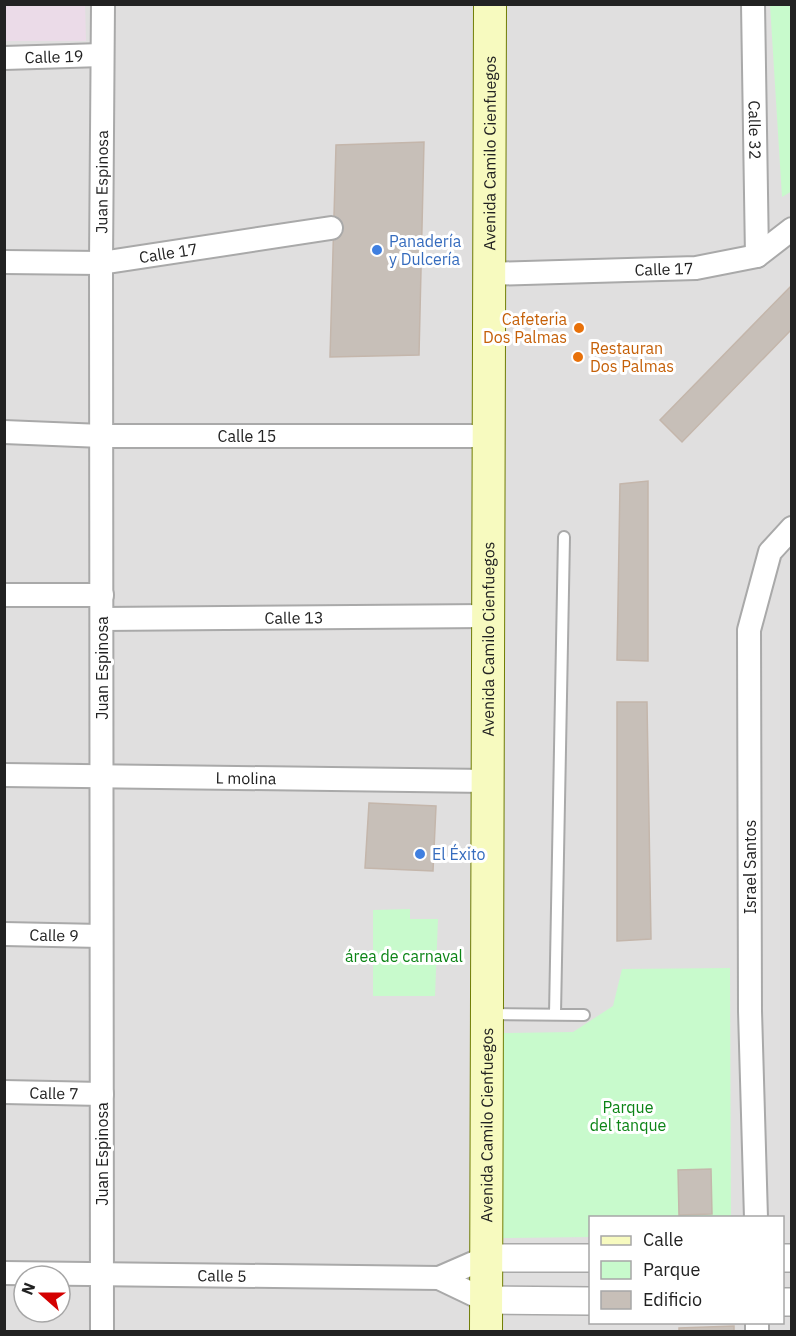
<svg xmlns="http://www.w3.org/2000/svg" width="796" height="1336" viewBox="0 0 796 1336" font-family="'IBM Plex Sans',sans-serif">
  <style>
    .residential { fill: #e0dfdf; fill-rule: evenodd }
    .industrial { fill: #ebdbe8 }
    .park { fill: #c8facc }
    .building { fill: #c7bfb8; stroke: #c4b6ab; stroke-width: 1.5 }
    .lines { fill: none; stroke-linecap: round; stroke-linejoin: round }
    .service-casing { stroke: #a9a9a9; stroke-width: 14 }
    .minor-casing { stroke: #a9a9a9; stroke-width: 26 }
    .tertiary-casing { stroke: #a9a9a9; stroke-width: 30 }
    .secondary-casing { stroke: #707d05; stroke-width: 34 }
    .service { stroke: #fff; stroke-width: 10 }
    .minor { stroke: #fff; stroke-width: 22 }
    .tertiary { stroke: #fff; stroke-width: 27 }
    .secondary { stroke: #f7fabf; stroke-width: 32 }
    .shop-dot { fill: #3f7fe0; stroke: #fff; stroke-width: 2 }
    .food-dot { fill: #e8710a; stroke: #fff; stroke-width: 2 }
    .labels { text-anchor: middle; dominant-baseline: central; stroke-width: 6; stroke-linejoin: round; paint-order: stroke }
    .street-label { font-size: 16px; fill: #222; stroke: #fff }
    .shop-label { font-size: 16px; fill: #366cbe; stroke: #fff; text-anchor: start }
    .food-label { font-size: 16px; fill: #c56008; stroke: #fff; text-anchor: end }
    .park-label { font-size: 16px; fill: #0c8416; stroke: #fff }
  </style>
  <rect width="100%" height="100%" fill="#f2efe9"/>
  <!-- residential -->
  <path class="residential" d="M5 5H791V1331L5 1332ZM590 1218H782V1322H590ZM24 1276H60V1312H24Z"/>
  <!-- industrial -->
  <path class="industrial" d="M5 4 85 5 86 41H5Z"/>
  <!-- park -->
  <path class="park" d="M770 5H791L792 191 782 197Z
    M410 909V919H438L435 996H373V910Z
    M730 968 731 1217 590 1218V1237L503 1238 502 1033 573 1032 613 1006 622 969Z"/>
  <!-- building -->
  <path class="building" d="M424 142 419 355 330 357 336 145Z
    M792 285V329L682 442 660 420Z
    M648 481V661L617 660 620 484Z
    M617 702H647L651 939 617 941Z
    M369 803 436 806 433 871 365 868Z
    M711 1169 712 1214 679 1215 678 1170Z
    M734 1326V1332H679V1328Z"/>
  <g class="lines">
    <defs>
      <path id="service" d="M489 1014 584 1015
        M555 1014 564 537"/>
      <g id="minor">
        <path id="s1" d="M753 4 757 256"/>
        <path id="s2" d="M4 58 102 55"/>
        <path id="s3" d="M4 262 101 263 331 228"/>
        <path id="s4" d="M488 274 696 268 757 256 792 229"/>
        <path id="s5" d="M4 432 102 436H488"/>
        <path d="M4 595H102"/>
        <path id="s6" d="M102 619 487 616"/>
        <path id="s7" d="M4 775 487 781"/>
        <path id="s8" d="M4 934 101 936"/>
        <path id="s9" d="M4 1092 102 1094"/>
        <path d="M756 1218 750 1011 749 630 770 552 792 528"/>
        <path id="s10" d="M4 1273 439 1278 485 1258"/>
        <path d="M439 1278 485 1300"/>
        <path id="s11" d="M102 1332 101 263 103 4"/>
        <path d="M757 1332V1322"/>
      </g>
      <path id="tertiary" d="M485 1258H590
        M782 1258H792
        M485 1300 590 1301
        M782 1302H792"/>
      <g id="secondary">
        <path id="s12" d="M486 1332 490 4"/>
      </g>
    </defs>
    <!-- service casing -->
    <use href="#service" class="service-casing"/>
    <!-- minor casing -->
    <use href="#minor" class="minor-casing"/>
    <!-- tertiary casing -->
    <use href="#tertiary" class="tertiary-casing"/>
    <!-- secondary casing -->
    <use href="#secondary" class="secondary-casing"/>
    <!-- service -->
    <use href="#service" class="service"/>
    <!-- minor -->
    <use href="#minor" class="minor"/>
    <!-- tertiary -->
    <use href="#tertiary" class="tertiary"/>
    <!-- secondary -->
    <use href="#secondary" class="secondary"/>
  </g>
  <!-- markers -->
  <g class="shop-dot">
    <circle cx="377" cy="250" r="6"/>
    <circle cx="420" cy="854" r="6"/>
  </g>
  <g class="food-dot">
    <circle cx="579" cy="328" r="6"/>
    <circle cx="578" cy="357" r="6"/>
  </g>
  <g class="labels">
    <!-- street labels -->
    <g class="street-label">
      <text stroke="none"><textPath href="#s2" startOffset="50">Calle 19</textPath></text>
      <text stroke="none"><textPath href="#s1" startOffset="126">Calle 32</textPath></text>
      <text stroke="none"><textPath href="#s12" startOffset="1179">Avenida Camilo Cienfuegos</textPath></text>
      <text stroke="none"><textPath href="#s11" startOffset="1150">Juan Espinosa</textPath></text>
      <text stroke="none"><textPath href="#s3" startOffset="165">Calle 17</textPath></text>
      <text stroke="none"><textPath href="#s4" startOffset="176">Calle 17</textPath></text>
      <text stroke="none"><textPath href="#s5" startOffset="243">Calle 15</textPath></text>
      <text stroke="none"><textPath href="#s6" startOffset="192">Calle 13</textPath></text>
      <text stroke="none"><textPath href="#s12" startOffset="693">Avenida Camilo Cienfuegos</textPath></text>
      <text transform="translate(102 668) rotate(-90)">Juan Espinosa</text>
      <text stroke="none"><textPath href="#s7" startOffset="242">L molina</textPath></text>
      <text transform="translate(750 867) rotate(-90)">Israel Santos</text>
      <text stroke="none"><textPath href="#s8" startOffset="50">Calle 9</textPath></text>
      <text stroke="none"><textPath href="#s9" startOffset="50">Calle 7</textPath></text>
      <text stroke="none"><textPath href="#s12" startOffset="207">Avenida Camilo Cienfuegos</textPath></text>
      <text transform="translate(102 1154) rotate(-90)">Juan Espinosa</text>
      <text stroke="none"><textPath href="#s10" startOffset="218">Calle 5</textPath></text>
    </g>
    <!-- shop labels -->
    <g class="shop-label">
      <text x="389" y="241">Panadería<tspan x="389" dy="18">y Dulcería</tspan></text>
      <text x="432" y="854">El Éxito</text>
    </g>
    <!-- food labels -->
    <g class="food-label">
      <text x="567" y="319">Cafeteria<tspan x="567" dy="18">Dos Palmas</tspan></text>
      <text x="590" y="348" text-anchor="start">Restauran<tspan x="590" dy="18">Dos Palmas</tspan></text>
    </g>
    <!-- park labels -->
    <g class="park-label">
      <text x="404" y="956">área de carnaval</text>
      <text x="628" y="1107">Parque<tspan x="628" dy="18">del tanque</tspan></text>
    </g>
  </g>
  <!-- border -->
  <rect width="796" height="1336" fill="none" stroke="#222222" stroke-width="12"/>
  <!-- legend -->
  <rect x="589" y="1216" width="195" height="108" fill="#ffffff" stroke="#a7a7a7" stroke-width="1.5"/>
  <rect x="601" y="1236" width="30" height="9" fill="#f7fabf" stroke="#a7a7a7" stroke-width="1.5"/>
  <text x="643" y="1246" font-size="18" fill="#222222">Calle</text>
  <rect x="601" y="1261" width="30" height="18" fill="#c8facc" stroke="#a7a7a7" stroke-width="1.5"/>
  <text x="643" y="1276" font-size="18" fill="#222222">Parque</text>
  <rect x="601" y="1291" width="30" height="18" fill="#c7bfb8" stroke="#a7a7a7" stroke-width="1.5"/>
  <text x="643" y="1306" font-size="18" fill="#222222">Edificio</text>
  <!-- north arrow -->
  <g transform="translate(42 1294) rotate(291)"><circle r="28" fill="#ffffff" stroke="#a7a7a7" stroke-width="1.5"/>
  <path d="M0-4.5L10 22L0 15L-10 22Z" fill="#d40000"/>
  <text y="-9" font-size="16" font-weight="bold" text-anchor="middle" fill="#222222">N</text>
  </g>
</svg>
